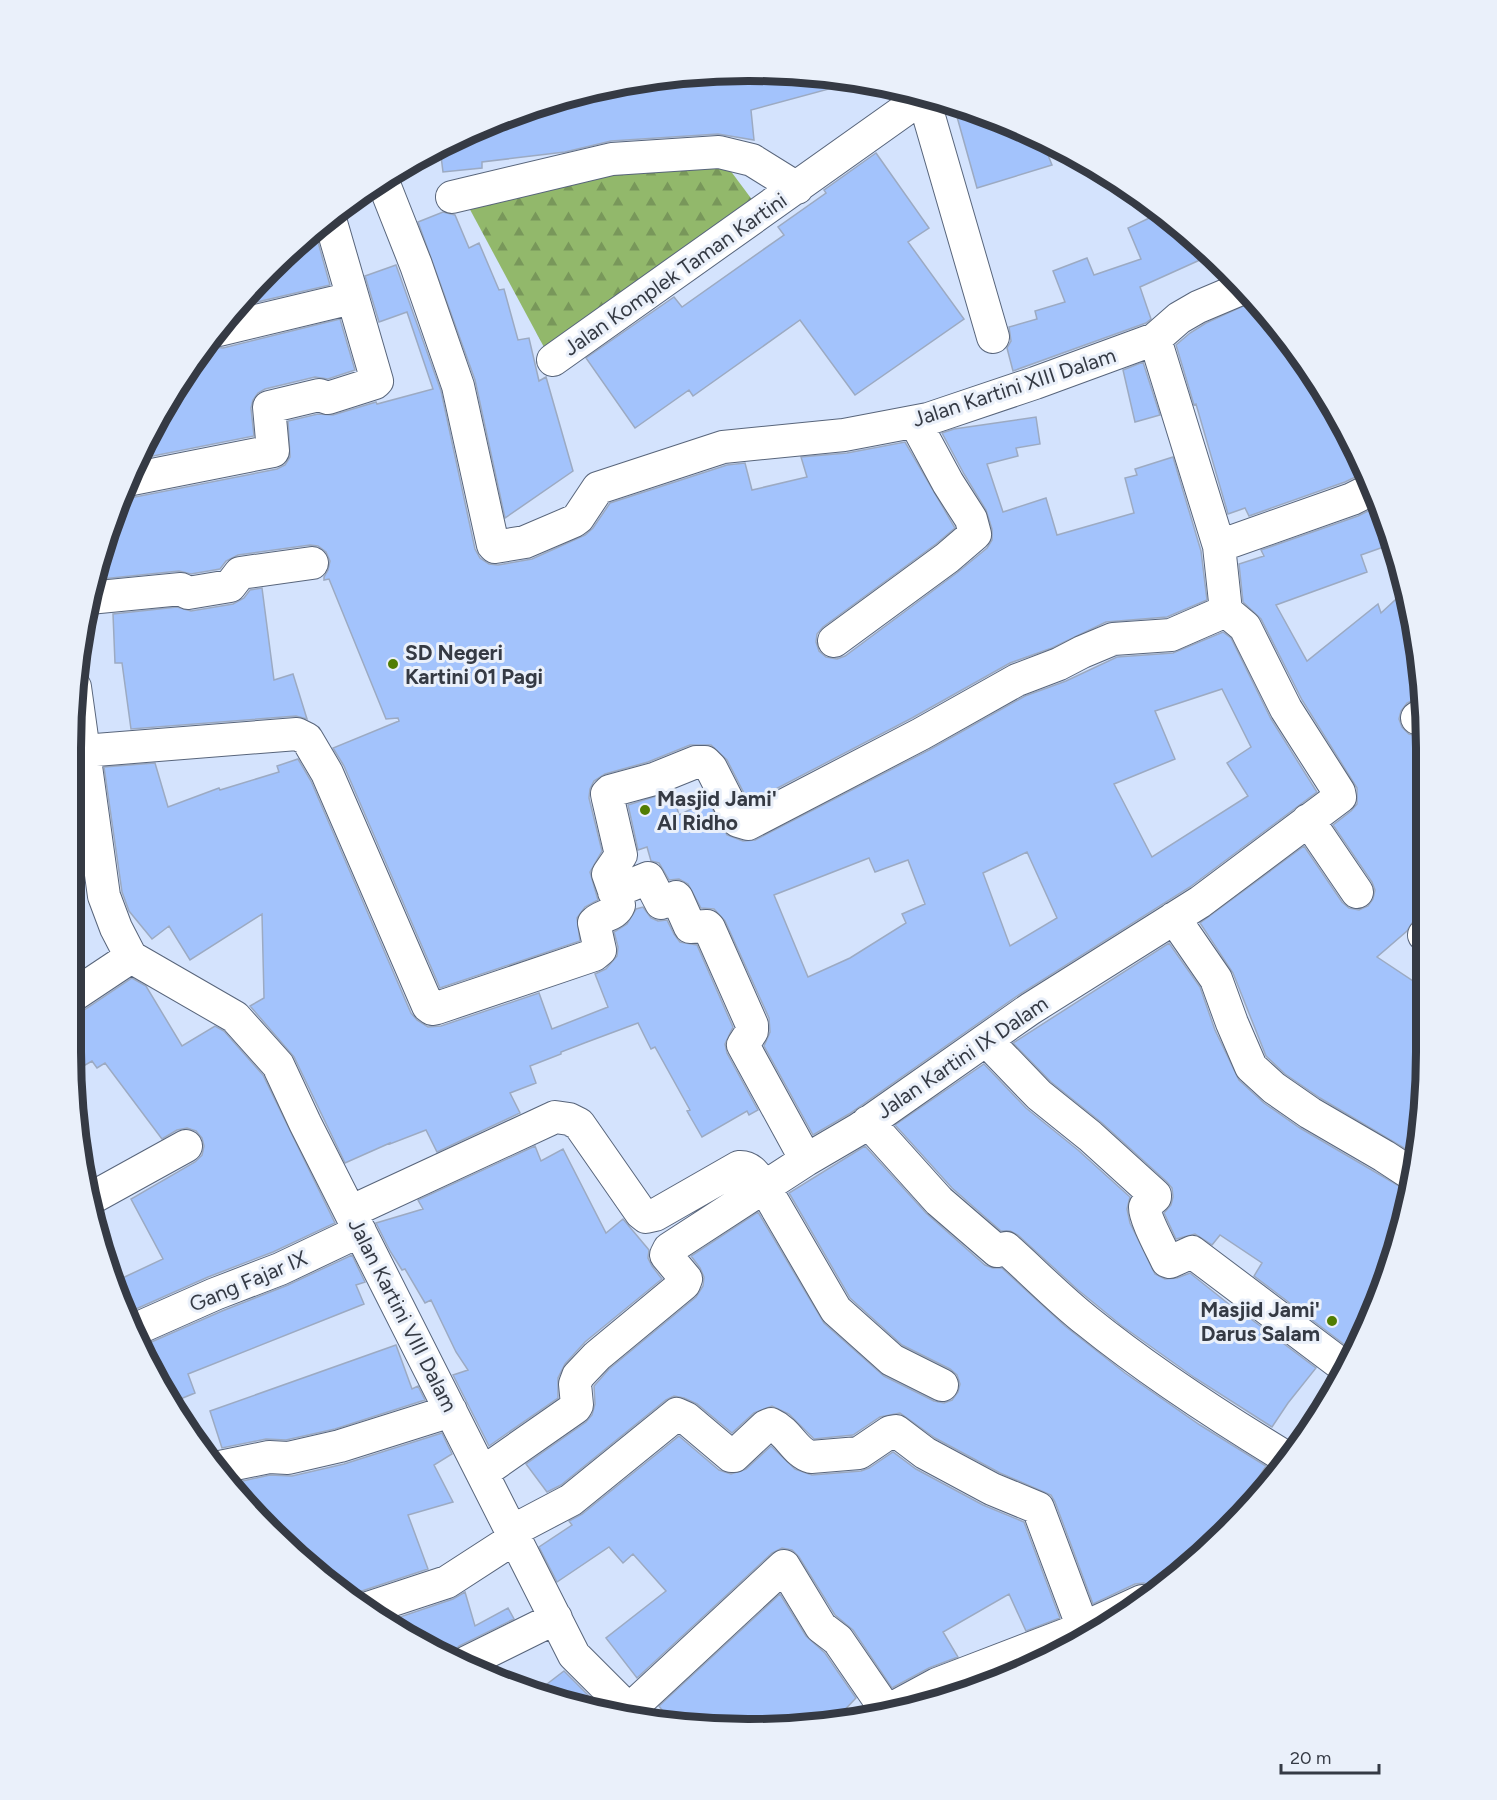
<svg xmlns="http://www.w3.org/2000/svg" width="1497" height="1800" viewBox="0 0 1497 1800" font-family="Figtree,sans-serif">
  <style>
    .forest { fill: url(#forest-firs) }
    .building { fill: #a3c3fc; stroke: #9caac2; stroke-width: 1.5; fill-rule: evenodd }
    .lines { fill: none; stroke-linecap: round; stroke-linejoin: round }
    .minor-casing { stroke: #58657b; stroke-width: 34 }
    .minor { stroke: #fff; stroke-width: 32 }
    .poi-dot { fill: #517d02; stroke: #eaf0fa; stroke-width: 2 }
    .labels { text-anchor: middle; dominant-baseline: central; stroke-width: 6; stroke-linejoin: round; paint-order: stroke }
    .street-label { font-size: 21px; fill: #353a44; stroke: #eaf0fa }
    .poi-label { font-size: 21px; font-weight: bold; fill: #353a44; stroke: #eaf0fa; text-anchor: start }
    .rim { fill: none; stroke: #353a44; stroke-width: 8 }
  </style>
  <defs>
    <pattern id="forest-firs" width="22" height="20" patternUnits="userSpaceOnUse" patternTransform="scale(1.5)"><rect width="22" height="20" fill="#92b86b"/><path d="M5 1l3.5 6h-7zM16 11l3.5 6h-7z" fill="#78975a"/></pattern>
  </defs>
  <rect width="100%" height="100%" fill="#d4e3fd"/>
  <!-- forest -->
  <path class="forest" d="M724 162 759 209 545 349 467 204 634 165Z"/>
  <!-- building -->
  <path class="building" d="M748 71 851 81V83L751 110 754 140 718 134 611 141 565 152 482 162V168L443 172 440 148 489 122 616 84Z
    M954 106 1008 122 1042 140 1052 165 977 188Z
    M876 153 929 228 908 242 964 319 855 395 800 320 693 396 689 390 635 428 586 358 674 297 682 307 784 235 778 227 826 193 824 190Z
    M443 212 455 215 469 248 479 243 499 290 504 289 518 340 529 338 539 381 546 377 573 471 505 518 475 380 418 222Z
    M1160 213 1211 255 1140 287 1151 319 1146 323 1013 371 1007 348 1011 341 1009 327 1037 319 1035 311 1065 302 1053 271 1087 258 1094 275 1141 259 1128 228Z
    M315 231 330 285 257 302 253 288 269 269Z
    M396 265 441 391 475 549 480 558 489 564 498 565 532 559 585 535 593 528 610 503 727 465 745 463 752 490 807 477 801 457 847 453 905 442 955 528 936 544 823 627 817 634 816 642 819 651 826 657 837 659 845 656 958 572 987 548 992 540V529L986 510 964 474 942 433 954 429 1036 417 1040 444 1016 448 1018 456 987 464 1003 512 1046 498 1057 535 1134 513 1125 478 1137 475 1135 469 1173 457 1201 551 1207 600 1167 617 1106 622 1052 648 1010 663 912 718 749 803 727 760 711 745H690L648 762 605 774 594 781 590 789 589 798 602 851 590 872 598 900 585 907 577 918 580 941 440 988 344 766 333 748 399 721 398 718 386 719 329 579 324 580V577L328 570 330 561 326 552 318 546 310 545 238 555 226 561 220 569 191 574 179 571 92 580 120 496 130 498 277 469 285 465 290 457 288 421 318 414 333 415 376 402 377 404 433 389 407 312 379 322 365 276Z
    M1254 301 1312 372 1305 375 1331 424 1338 420 1366 472 1345 482 1249 516 1245 508 1228 514 1196 404 1194 405 1176 345 1190 333 1206 323Z
    M340 319 355 370 328 379 315 377 265 389 258 393 253 400 251 408 254 436 138 459 185 372 208 344 214 347 223 348Z
    M1143 362 1160 415 1135 422 1123 370Z
    M1380 505 1392 544 1361 555 1367 572 1276 605 1307 661 1378 604 1381 613 1406 590 1413 616 1421 696 1407 703 1401 711 1399 719 1402 727 1409 734 1418 736 1425 734 1426 914 1414 920 1407 931 1377 957 1425 989V1096L1414 1154 1320 1098 1285 1074 1266 1056 1233 973 1200 923 1304 846 1342 902 1349 908 1359 910 1368 906 1373 899 1375 890 1372 882 1333 825 1351 811 1357 804V788L1302 700 1261 619 1243 602 1239 564 1264 556 1261 550 1358 516Z
    M262 588 274 680 293 674 307 719 296 716 131 729 122 663H115L113 614 177 607 191 611 233 604 244 598 250 590Z
    M1223 632 1231 638 1271 719 1317 792 1190 887 1020 994 849 1114 813 1135 764 1046 770 1032 769 1018 725 921 714 909 701 908 688 884 679 879 669 880 659 863 651 861 647 847 638 850 628 805 672 791 679 815 708 801 727 835 743 841 755 840 929 750 1025 696 1066 681 1117 657 1173 653ZM1222 689 1251 747 1227 763 1248 796 1152 857 1114 784 1175 759 1155 711ZM1027 852 1057 918 1010 946 983 873ZM869 858 875 872 908 860 925 904 902 914 906 923 850 958 808 977 774 895Z
    M298 759 311 781 411 1013 417 1020 428 1027 441 1026 539 993 552 1029 608 1007 595 974 606 969 617 956 618 947 614 932 627 924 636 909 643 907 651 918 658 921 667 920 674 934 680 942 697 945 733 1027 725 1044 727 1053 758 1110 749 1115 747 1111 702 1137 687 1111 690 1110 655 1047 651 1049 638 1023 587 1042 561 1052V1054L530 1066 536 1083 510 1093 520 1113 437 1152 426 1130 390 1144V1143L345 1163 294 1057 250 1006 264 998 262 914 190 960 169 926 152 939 129 911 122 892 104 767 155 763 168 807 219 788 220 790 279 772 277 766Z
    M1169 943 1200 987 1215 1030 1239 1080 1264 1103 1300 1128 1406 1190 1391 1269 1373 1309 1345 1345 1254 1276 1262 1263 1220 1235 1212 1245 1195 1234 1176 1239 1164 1213 1171 1205 1173 1197 1172 1188 1167 1182 1102 1123 1051 1082 1013 1043Z
    M132 978 146 986 182 1046 215 1026 224 1031 263 1075 335 1223 273 1252 208 1277 136 1309 134 1306 127 1309 116 1281 163 1259 131 1199 195 1162 202 1155 204 1146 202 1138 196 1131 187 1128 177 1130 162 1139 105 1063 97 1068 92 1061 73 1072 70 1052 71 1015 81 1012Z
    M984 1064 1026 1108 1078 1150 1130 1197 1127 1209 1130 1223 1155 1274 1165 1279 1177 1278 1190 1273 1235 1309V1307L1316 1368 1288 1403 1272 1427 1195 1378 1122 1326 1078 1290 1018 1235 1010 1231H1001L952 1188 895 1125Z
    M535 1146 541 1161 563 1149 606 1233 623 1219 649 1250 648 1258 652 1266 662 1279 585 1342 565 1364 558 1378V1398L489 1446 453 1375 468 1370 456 1352 431 1300 425 1303 405 1269 402 1270 390 1251 376 1223 423 1209 418 1200Z
    M865 1146 926 1213 985 1265 993 1268H1002L1065 1326 1125 1373 1200 1425 1266 1466 1244 1500 1249 1507 1226 1527 1205 1539 1207 1543 1155 1589 1144 1583 1135 1584 1093 1604 1055 1502 1051 1495 1000 1473 935 1438 900 1413 880 1417 853 1435 814 1439 789 1414 772 1406 754 1413 732 1433 697 1404 684 1398 674 1396 666 1400 561 1485 547 1492 526 1464 586 1422 592 1415 595 1404 594 1386 609 1369 696 1297 703 1286 704 1277 700 1268 691 1256 758 1212 824 1323 884 1376 934 1401 944 1403 952 1400 958 1392 960 1384 957 1375 950 1369 902 1345 850 1298 789 1193Z
    M352 1255 365 1282 356 1285 364 1304 188 1374 195 1393 173 1402 149 1343 222 1311 288 1285Z
    M396 1345 412 1389 418 1386 425 1400 335 1429 286 1440 266 1439 222 1448 210 1411Z
    M442 1433 452 1454 434 1465 453 1502 408 1515 428 1569 359 1592 351 1598 269 1531 242 1495 238 1482 270 1475 292 1476 344 1464Z
    M679 1436 719 1470 731 1474 746 1469 771 1446 795 1469 812 1475 861 1471 869 1468 893 1452 916 1469 983 1505 1024 1522 1060 1618 1026 1631 1009 1594 943 1632 958 1657 929 1668 892 1688 853 1630 835 1615 799 1557 792 1550 782 1548 772 1553 637 1678 606 1638 666 1591 633 1554 623 1563 609 1547 557 1582 539 1547 572 1525 569 1521 582 1514Z
    M465 1592 475 1626 508 1608 514 1619 459 1646 451 1654 385 1622 453 1599Z
    M780 1594 806 1636 825 1653 856 1698 835 1720 705 1728 671 1722 659 1706Z
    M564 1671 601 1708 534 1694Z"/>
  <g class="lines">
    <defs>
      <path id="minor" d="M923 96 993 337
        M382 179 416 265 458 386 493 545 495 547 525 542 574 521 578 518 598 488 723 447 844 435 928 419 1035 383 1155 339 1179 318 1198 307 1243 288
        M452 197 612 159 719 152 752 160 797 188
        M219 330 352 298
        M1155 339 1219 546 1226 611
        M553 360 923 97
        M127 480 273 451 269 407 319 395 328 398 375 383 377 381 330 219
        M1219 546 1352 499 1374 488
        M89 598 181 589 188 593 230 586 240 573 312 563
        M834 641 947 558 975 534 971 519 948 483 915 422
        M75 687 104 896 116 928 131 957
        M1417 718 1423 714
        M83 751 297 734 307 739 327 773 428 1006 432 1009 437 1008 594 955 600 950 594 923C601 915 615 916 619 905L608 874 621 855 608 799 607 794 610 791 654 779 696 762H705L711 768 738 821 748 824 921 734 1017 680 1059 664 1082 652 1113 639 1171 635 1226 611
        M1308 820 1357 892
        M614 892 648 878 661 903 676 897 677 898 690 927 707 926 709 928 752 1025V1031L743 1045 806 1160
        M1174 918 1216 979 1232 1023 1251 1067 1274 1088 1310 1113 1384 1156 1410 1173
        M1424 935 1426 936
        M131 957 235 1017 278 1065 305 1123 574 1655 633 1714
        M71 997 131 957
        M986 1040 1039 1095 1090 1136 1155 1195V1197C1152 1200 1146 1203 1145 1207 1144 1217 1162 1250 1167 1261L1170 1262 1192 1252 1346 1368
        M868 1122 939 1201 997 1251 1006 1248C1033 1272 1059 1299 1087 1321 1150 1372 1218 1416 1287 1458
        M90 1199 186 1146
        M350 1212 555 1117 569 1119 579 1124 641 1213 646 1217 655 1215 739 1167C752 1166 757 1178 765 1188L836 1310 892 1360 942 1385
        M136 1329 215 1294 280 1269 360 1231
        M220 1467 269 1457 288 1458 340 1446 451 1411
        M482 1473 575 1408 577 1405 575 1384 578 1376 597 1356 684 1284 686 1279 666 1255 669 1249 806 1160 859 1129 1030 1009 1200 902 1340 797 1339 792 1286 709 1245 627 1226 611
        M512 1531 571 1500 677 1414 686 1418 731 1456H734L766 1426 771 1424C789 1432 795 1453 811 1457L859 1453 890 1432 896 1431 925 1453 992 1489 1038 1508 1083 1628
        M365 1609 447 1582 515 1538
        M467 1662 556 1618
        M629 1710 784 1566 821 1627 838 1640 886 1710
        M876 1717 937 1684 1083 1628 1142 1601"/>
    </defs>
    <!-- minor casing -->
    <use href="#minor" class="minor-casing"/>
    <!-- minor -->
    <use href="#minor" class="minor"/>
  </g>
  <!-- markers -->
  <g class="poi-dot">
    <circle cx="393" cy="664" r="6"/>
    <circle cx="645" cy="810" r="6"/>
    <circle cx="1332" cy="1321" r="6"/>
  </g>
  <g class="labels">
    <!-- street labels -->
    <g class="street-label">
      <text transform="translate(675 274) rotate(-35)">Jalan Komplek Taman Kartini</text>
      <text transform="translate(1014 387) rotate(-18)">Jalan Kartini XIII Dalam</text>
      <text transform="translate(962 1057) rotate(-34)">Jalan Kartini IX Dalam</text>
      <text transform="translate(248 1281) rotate(-23)">Gang Fajar IX</text>
      <text transform="translate(403 1315) rotate(63)">Jalan Kartini VIII Dalam</text>
    </g>
    <!-- poi labels -->
    <g class="poi-label">
      <text x="405" y="652">SD Negeri<tspan x="405" dy="24">Kartini 01 Pagi</tspan></text>
      <text x="657" y="798">Masjid Jami'<tspan x="657" dy="24">Al Ridho</tspan></text>
      <text x="1320" y="1309" text-anchor="end">Masjid Jami'<tspan x="1320" dy="24">Darus Salam</tspan></text>
    </g>
  </g>
  <!-- crop -->
  <path d="M0 0H1497V1800H0ZM748 81H749A667 667 0 0 1 1416 748V1052A667 667 0 0 1 749 1719H748A667 667 0 0 1 81 1052V748A667 667 0 0 1 748 81Z" fill="#eaf0fa" fill-rule="evenodd"/>
  <path class="rim" d="M748 81H749A667 667 0 0 1 1416 748V1052A667 667 0 0 1 749 1719H748A667 667 0 0 1 81 1052V748A667 667 0 0 1 748 81Z"/>
  <!-- scale -->
  <path d="M1281 1764v9h98v-9" fill="none" stroke="#353a44" stroke-width="3"/>
  <text x="1290" y="1764" font-size="18" fill="#353a44" stroke="#eaf0fa" stroke-width="4.5" paint-order="stroke">20 m</text>
</svg>
